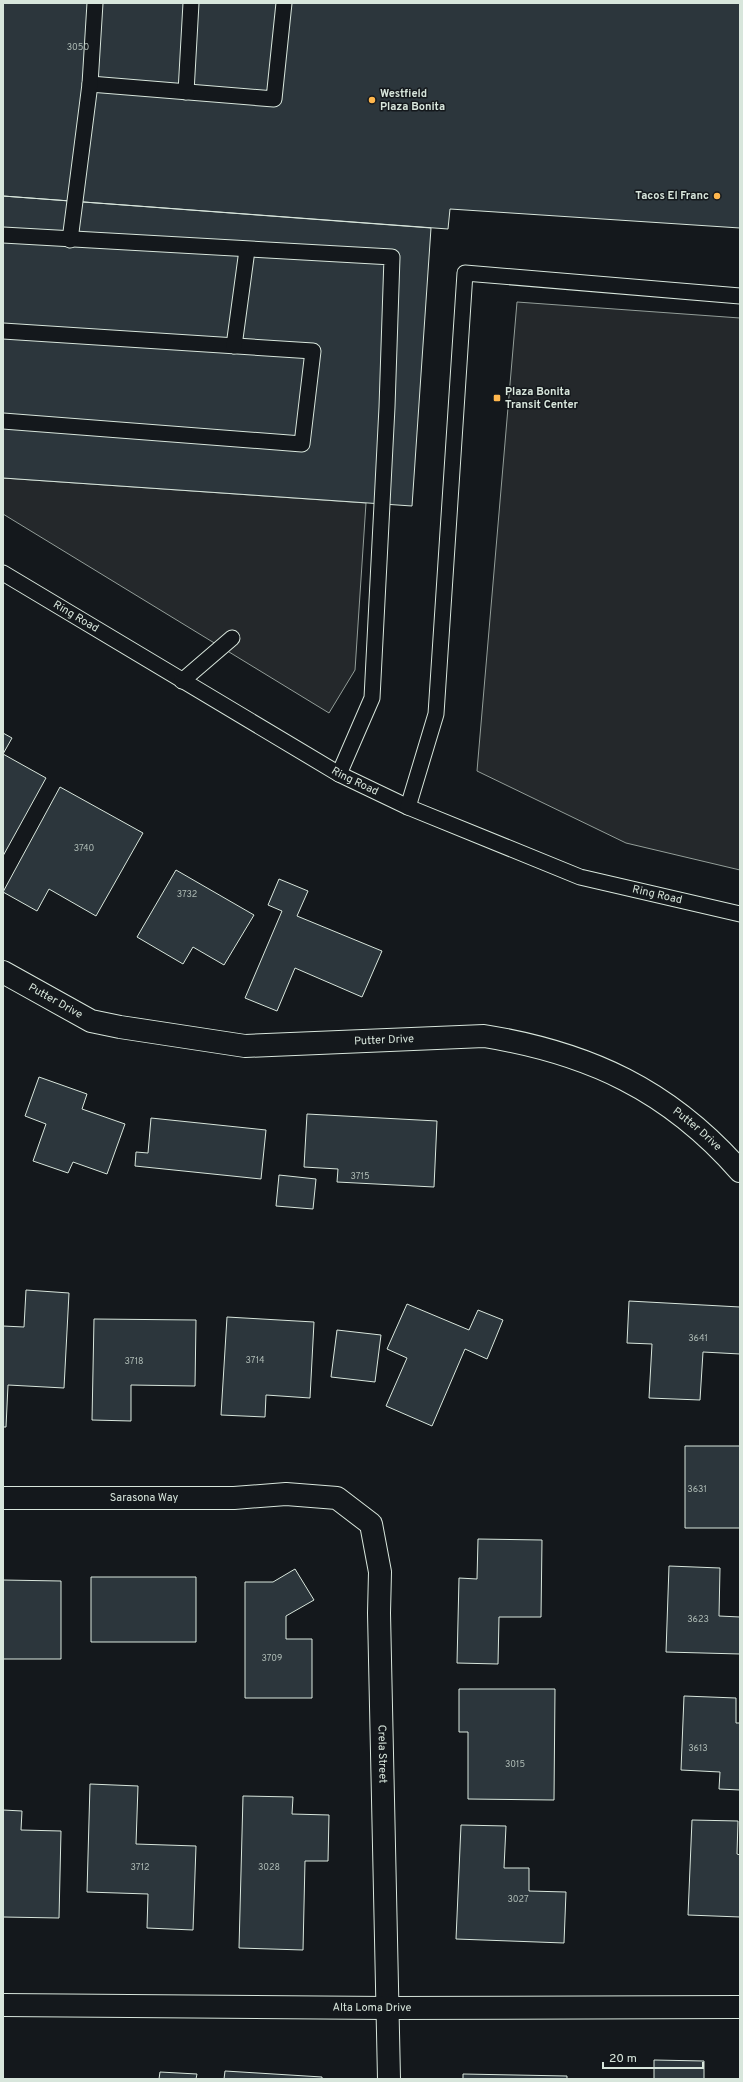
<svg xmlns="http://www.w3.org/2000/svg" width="743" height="2082" viewBox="0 0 743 2082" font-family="Overpass,sans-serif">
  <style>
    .parking { fill: #24282b; stroke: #939e99 }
    .building { fill: #2c363c; stroke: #d8e6dc }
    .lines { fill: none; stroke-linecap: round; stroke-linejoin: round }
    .lane-casing { stroke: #d8e6dc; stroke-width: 17 }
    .street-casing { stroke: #d8e6dc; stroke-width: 24 }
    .lane { stroke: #14181c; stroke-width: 15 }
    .street { stroke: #14181c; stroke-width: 22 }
    .poi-dot { fill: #ffb74d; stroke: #14181c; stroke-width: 1.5 }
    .labels { text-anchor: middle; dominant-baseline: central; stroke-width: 3; stroke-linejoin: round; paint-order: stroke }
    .number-label { font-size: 9px; fill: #adbab4 }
    .poi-label { font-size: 11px; font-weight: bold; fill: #d8e6dc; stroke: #14181c; text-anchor: start }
    .street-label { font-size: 11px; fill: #d8e6dc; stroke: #14181c }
  </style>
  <rect width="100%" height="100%" fill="#14181c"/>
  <!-- parking -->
  <path class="parking" d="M517 302 740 318V870L626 843 477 771Z
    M3 478 366 503 355 670 329 713 3 514Z"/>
  <!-- building -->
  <path class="building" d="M3 3H740V228L450 209 448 229 3 196Z
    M3 196 431 228 412 506 3 478Z
    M3 733 12 738 3 754Z
    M3 754 46 778 3 856Z
    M60 787 143 833 96 916 49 889 37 911 3 892Z
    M176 870 254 915 224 965 193 947 183 964 137 937Z
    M279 879 308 891 297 916 382 951 362 997 295 968 277 1011 245 998 282 911 268 905Z
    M39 1077 87 1094 82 1109 125 1124 107 1174 73 1162 68 1173 33 1161 46 1124 25 1116Z
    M307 1114 437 1121 434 1187 337 1182 338 1169 304 1167Z
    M151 1118 266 1130 261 1179 135 1166 136 1152 148 1153Z
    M279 1175 316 1179 313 1209 276 1206Z
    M26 1290 69 1293 64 1388 8 1385 6 1427H3V1326L24 1327Z
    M629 1301 740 1307V1354L703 1352 700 1400 649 1398 652 1344 627 1343Z
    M407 1304 469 1330 478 1310 503 1320 487 1359 465 1349 432 1426 386 1406 407 1358 387 1349Z
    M227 1317 314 1322 310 1398 266 1395 265 1417 221 1415Z
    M94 1319 196 1320 195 1386 131 1385V1421L92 1420Z
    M337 1330 381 1335 375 1382 331 1377Z
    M685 1446H740V1528H685Z
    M478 1539 542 1540 541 1617H499L498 1664 457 1663 459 1578 477 1579Z
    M669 1566 720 1568 719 1616 740 1617V1654L666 1652Z
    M295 1569 314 1600 286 1616V1639H312V1698H245V1582H273Z
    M91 1577H196V1642H91Z
    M3 1580 61 1581V1659H3Z
    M459 1689H555L554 1800 468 1799V1732H459Z
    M684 1696 736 1698V1723H740V1790L719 1789 720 1772 681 1770Z
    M90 1784 138 1786 136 1844 196 1846 193 1930 147 1928 148 1894 87 1892Z
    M243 1796 293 1797 292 1814 329 1815 328 1861H305L303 1950 239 1948Z
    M3 1810 22 1811 21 1830 61 1831 59 1918 3 1917Z
    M692 1820 738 1821 737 1854 740 1855V1917L688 1915Z
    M461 1825 506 1826 504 1868H529V1891L566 1892 564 1943 456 1939Z
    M654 2060 704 2061V2079H654Z
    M225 2071 322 2077V2079H224Z
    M160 2072 197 2074 196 2079H159Z
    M463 2074 567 2076V2079H463Z"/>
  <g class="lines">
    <defs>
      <g id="lane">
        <path d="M90 84 274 99 284 3"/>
        <path d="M186 92 191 3"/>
        <path d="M3 235 392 257 387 407 372 698 339 774"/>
        <path d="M70 240 90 84 95 3"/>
        <path d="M3 331 313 351 302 444 3 421"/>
        <path d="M234 346 247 250"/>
        <path id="s1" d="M3 573 339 774 408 807 580 877 740 914"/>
        <path d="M182 681 232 638"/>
        <path d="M408 807 436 714 465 273 740 296"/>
      </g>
      <g id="street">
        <path id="s2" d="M3 972 91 1021 120 1027 245 1046 484 1036C589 1053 669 1090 740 1171"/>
        <path id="s3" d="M3 1498H234L286 1494 337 1498 371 1524 380 1572 379 1613 389 2079"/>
        <path id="s4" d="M3 2005 387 2008 740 2007"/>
      </g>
    </defs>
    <!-- lane casing -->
    <use href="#lane" class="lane-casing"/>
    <!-- street casing -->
    <use href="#street" class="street-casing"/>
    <!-- lane -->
    <use href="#lane" class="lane"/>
    <!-- street -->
    <use href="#street" class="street"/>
  </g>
  <!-- markers -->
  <g class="poi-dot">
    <circle cx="372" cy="100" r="4"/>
    <circle cx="717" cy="196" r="4"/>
    <rect x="493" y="394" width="8" height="8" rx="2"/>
  </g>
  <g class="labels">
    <!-- number labels -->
    <g class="number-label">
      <text x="78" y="47">3050</text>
      <text x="84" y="848">3740</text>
      <text x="187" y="894">3732</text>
      <text x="360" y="1176">3715</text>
      <text x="698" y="1338">3641</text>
      <text x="255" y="1360">3714</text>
      <text x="134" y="1361">3718</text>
      <text x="697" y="1489">3631</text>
      <text x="698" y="1619">3623</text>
      <text x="272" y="1658">3709</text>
      <text x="698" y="1748">3613</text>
      <text x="515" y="1764">3015</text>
      <text x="140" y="1867">3712</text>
      <text x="269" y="1867">3028</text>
      <text x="518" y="1899">3027</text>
    </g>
    <!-- poi labels -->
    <g class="poi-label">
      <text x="380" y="94">Westfield<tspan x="380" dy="13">Plaza Bonita</tspan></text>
      <text x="709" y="196" text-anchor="end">Tacos El Franc</text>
      <text x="505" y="392">Plaza Bonita<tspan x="505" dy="13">Transit Center</tspan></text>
    </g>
    <!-- street labels -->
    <g class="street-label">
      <text stroke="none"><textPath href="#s1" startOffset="85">Ring Road</textPath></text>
      <text stroke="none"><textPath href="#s1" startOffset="409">Ring Road</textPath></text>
      <text stroke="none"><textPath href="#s1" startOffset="733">Ring Road</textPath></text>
      <text stroke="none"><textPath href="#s2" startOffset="60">Putter Drive</textPath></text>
      <text stroke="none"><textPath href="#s2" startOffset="396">Putter Drive</textPath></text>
      <text stroke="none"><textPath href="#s2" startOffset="732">Putter Drive</textPath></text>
      <text stroke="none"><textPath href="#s3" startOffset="141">Sarasona Way</textPath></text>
      <text stroke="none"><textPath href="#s3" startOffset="608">Crela Street</textPath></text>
      <text stroke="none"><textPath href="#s4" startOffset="369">Alta Loma Drive</textPath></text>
    </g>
  </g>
  <!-- border -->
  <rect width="743" height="2082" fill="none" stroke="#d8e6dc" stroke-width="8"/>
  <!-- scale -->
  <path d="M603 2062v6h100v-6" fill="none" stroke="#d8e6dc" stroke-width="2"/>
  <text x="609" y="2062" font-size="12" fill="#d8e6dc" stroke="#14181c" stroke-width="3" paint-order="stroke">20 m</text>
</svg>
